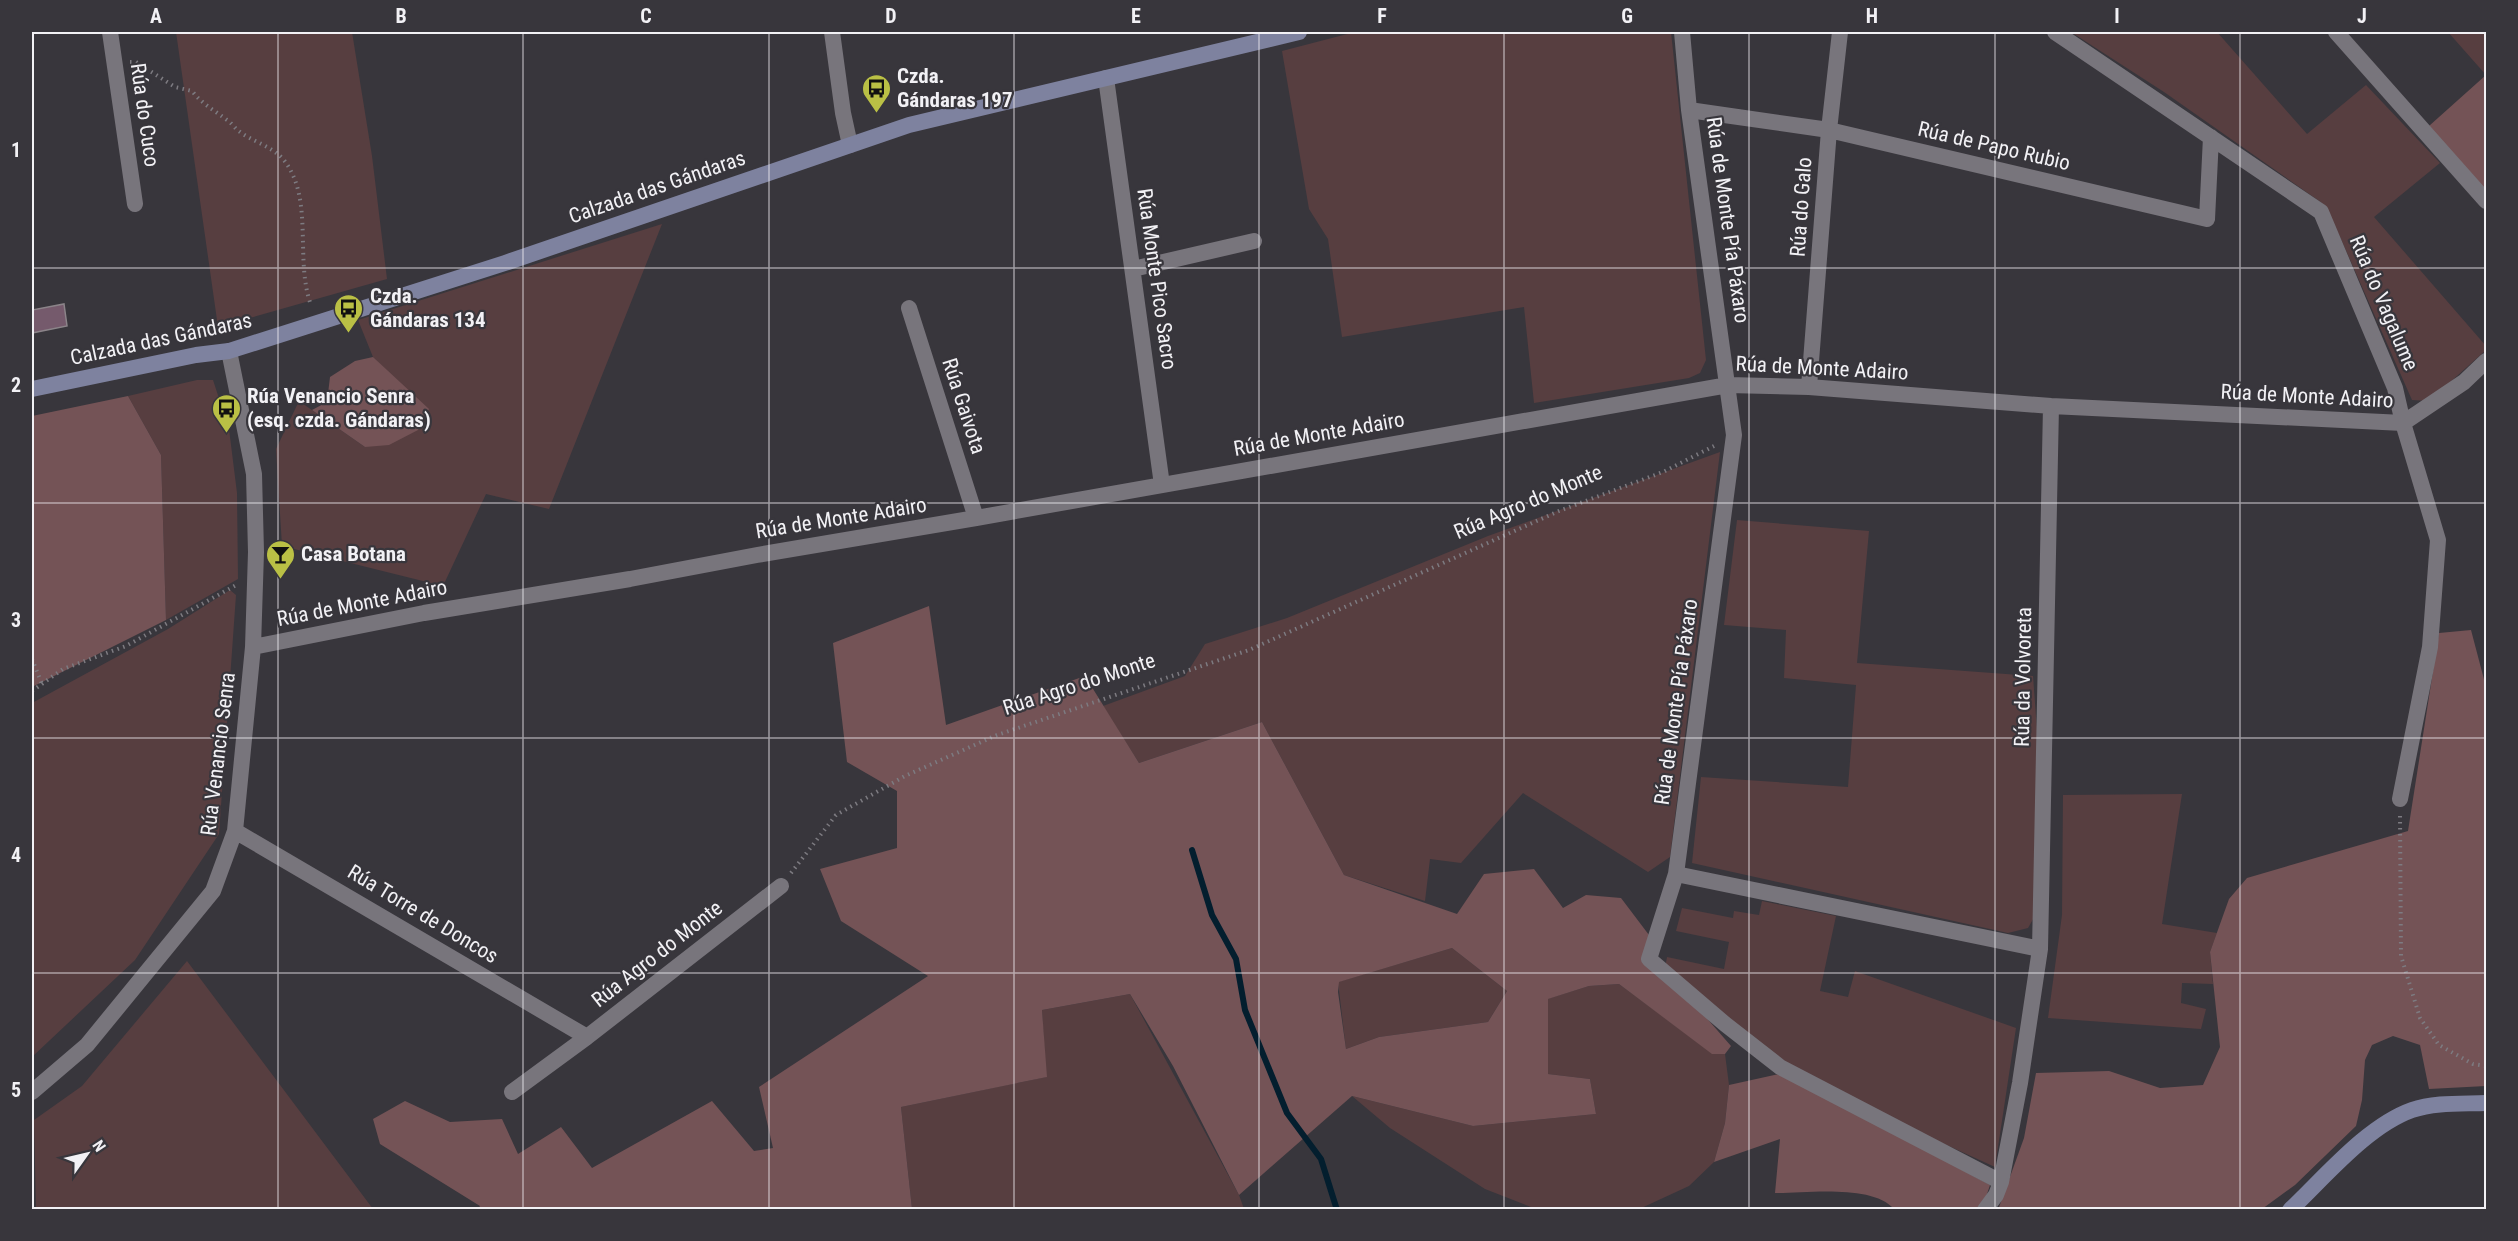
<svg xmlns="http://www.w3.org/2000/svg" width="2518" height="1241" viewBox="0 0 2518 1241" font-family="'Roboto Condensed',sans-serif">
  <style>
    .green { fill: #573e40 }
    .forest { fill: #745356; fill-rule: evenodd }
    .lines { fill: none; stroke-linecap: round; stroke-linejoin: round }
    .stream { stroke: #031e2e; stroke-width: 6 }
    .building { fill: #755a6c; stroke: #8b8489; stroke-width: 1.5 }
    .path { stroke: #7d7b81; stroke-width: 4; stroke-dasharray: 1.5 4.5; stroke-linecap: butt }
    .minor { stroke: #78757c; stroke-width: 16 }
    .secondary { stroke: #7e829f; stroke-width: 16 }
    .grid { fill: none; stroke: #f2f1f5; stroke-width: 1.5; stroke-opacity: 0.55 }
    .labels { text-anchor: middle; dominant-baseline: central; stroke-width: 4.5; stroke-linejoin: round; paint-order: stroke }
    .poi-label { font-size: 21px; font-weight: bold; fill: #f2f1f5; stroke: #38363c; text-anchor: start }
    .street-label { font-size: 21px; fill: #f2f1f5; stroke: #38363c }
    .neatline { fill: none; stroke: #f2f1f5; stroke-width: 2 }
    .grid-label { font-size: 20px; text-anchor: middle; font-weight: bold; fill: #f2f1f5 }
  </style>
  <rect width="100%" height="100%" fill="#38363c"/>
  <!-- green -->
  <path class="green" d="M176 32H352L372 156 387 279 218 327Z
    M1355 32H1671L1706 360 1700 373 1689 378 1534 403 1524 307 1342 337 1328 239 1309 209 1282 51Z
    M2071 32H2217L2307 134 2366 85 2440 163 2374 217 2486 346V350L2429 401 2412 400 2340 237 2322 203 2164 92Z
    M2448 32H2486V75Z
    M662 224 549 509 486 494 443 586 282 546 276 449 299 401 365 447 397 382 373 357 358 320Z
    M197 380H213L229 429 237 493 238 579 166 620 161 455 128 396Z
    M1720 452 1670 857 1648 872 1523 793 1461 863 1430 859 1425 901 1344 875 1262 722 1139 763 1103 706 1185 676 1205 644 1287 618 1488 536Z
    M1737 520 1869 531 1857 663 2033 676 2037 730 2036 914 2028 928 2008 933 1692 863 1701 777 1848 787 1856 685 1784 678 1786 630 1724 625Z
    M230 590 236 595 219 834 135 960 32 1057V703L168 629Z
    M2182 794 2162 924 2217 933 2210 952 2213 984 2182 983 2181 1003 2206 1009 2201 1029 2048 1018 2062 915 2063 795Z
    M1762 901 1836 916 1820 991 1848 997 1855 971 2016 1028 1995 1167 1885 1117 1770 1054 1665 968 1667 957 1724 969 1729 942 1676 931 1682 908 1733 918 1734 911 1759 915Z
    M1452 948 1507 991 1488 1022 1379 1037 1346 1049 1338 982Z
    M187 961 373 1209H36L34 1120 82 1086Z
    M1619 984 1712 1053 1725 1054 1729 1085 1725 1123 1714 1162 1689 1186 1637 1210 1536 1209 1485 1189 1390 1128 1352 1096 1473 1126 1596 1114 1590 1079 1548 1074 1547 999 1589 986Z
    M1130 994 1239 1195 1244 1209H912L901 1107 1046 1077 1042 1010Z"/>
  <!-- forest -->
  <path class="forest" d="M2486 75V193L2429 126Z
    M373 357 429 409 418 430 389 445 365 447 312 410 327 402 330 377 355 361Z
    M128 396 161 455 166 620 32 687V416Z
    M929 606 946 725 1085 676 1139 763 1262 722 1344 875 1457 914 1484 874 1534 869 1563 908 1586 895 1621 898 1649 935 1644 959 1690 999 1731 1046 1725 1054H1712L1619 984 1589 986 1548 999V1074L1590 1079 1596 1114 1473 1126 1352 1096 1239 1195 1173 1066 1130 994 1042 1010 1047 1077 901 1107 912 1209H478L480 1206 380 1144 373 1119 405 1101 450 1122 502 1119 518 1154 561 1127 592 1168 712 1101 754 1151 773 1148 759 1087 928 976 841 921 820 869 897 848V791L847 762 833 643ZM1452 948 1507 991 1488 1022 1379 1037 1346 1049 1338 992 1339 982Z
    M2471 630 2486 687V1086L2429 1089 2420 1045 2393 1036 2372 1045 2365 1060 2362 1100 2356 1126 2295 1185 2262 1209 1998 1210 2024 1138 2036 1073 2109 1071 2160 1088 2203 1085 2220 1047 2210 952 2229 899 2247 878 2408 831 2439 633Z
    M1783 1073 1990 1185 1985 1200 1976 1209H1894C1873 1184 1806 1193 1775 1193L1780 1139 1714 1162 1725 1123 1729 1085Z"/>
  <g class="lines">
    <!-- stream -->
    <path class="stream" d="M1192 850 1212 915 1236 959 1245 1010 1287 1113 1321 1159 1337 1210"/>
  </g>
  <!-- building -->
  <path class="building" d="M64 304 67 326 32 333V310Z"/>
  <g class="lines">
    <!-- path -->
    <path class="path" d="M130 62H136L175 87 192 91C202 104 214 110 227 120 232 123 235 129 240 132 254 142 271 146 283 159 315 198 294 259 311 305
      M32 659 42 684
      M32 691 63 669 126 646 238 584
      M2400 816 2401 956 2420 1018 2439 1045 2473 1064 2486 1066
      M791 873 836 815 905 776 997 735 1249 650 1559 511 1663 472 1714 446"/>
    <!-- minor -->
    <path class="minor" d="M110 32 135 204
      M832 32 843 113 850 145
      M1682 32 1689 110 1734 435 1676 874 1649 959 1725 1024 1780 1067 2001 1182
      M2055 32 2321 212 2395 388 2403 423 2438 540 2430 647 2400 799
      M2336 32 2486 201
      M1106 78 1162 485
      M1689 110 1829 130 2207 219 2211 137
      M1133 269 1254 241
      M909 308 976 518
      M1809 387 1829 130 1840 32
      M253 647 424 613 630 579 757 555 976 518 1728 385 1809 387 2051 406 2403 423 2464 382 2486 361
      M235 831 587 1037
      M1676 874 2040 949
      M32 1092 87 1045 213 891 235 831 253 647 256 552 254 474 229 351
      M512 1092 587 1037 781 886
      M1985 1210 1996 1195 2001 1182 2020 1083 2040 949 2051 406"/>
    <!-- secondary -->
    <path class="secondary" d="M32 389 196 355 229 351 505 263 909 125 1299 32
      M2290 1210C2325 1177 2367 1126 2412 1110 2435 1102 2463 1104 2486 1103"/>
  </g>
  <!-- grid -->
  <path class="grid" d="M278 32V1210M523 32V1210M769 32V1210M1014 32V1210M1259 32V1210M1504 32V1210M1749 32V1210M1995 32V1210M2240 32V1210M32 268H2486M32 503H2486M32 738H2486M32 973H2486"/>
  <!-- icons -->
  <defs>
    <symbol id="bus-pin" viewBox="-11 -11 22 30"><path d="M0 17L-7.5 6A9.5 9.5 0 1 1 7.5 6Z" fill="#bac045" stroke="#38363c"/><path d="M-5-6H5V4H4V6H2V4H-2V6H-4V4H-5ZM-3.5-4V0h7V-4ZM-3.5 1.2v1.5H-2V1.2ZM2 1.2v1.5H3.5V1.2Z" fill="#111"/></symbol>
    <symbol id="bar-pin" viewBox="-11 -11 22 30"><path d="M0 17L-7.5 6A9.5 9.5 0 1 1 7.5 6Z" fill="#bac045" stroke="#38363c"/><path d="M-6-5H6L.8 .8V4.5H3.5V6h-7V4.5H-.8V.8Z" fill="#111"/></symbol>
  </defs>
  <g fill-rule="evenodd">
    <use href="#bus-pin" x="860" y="72" width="33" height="45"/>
    <use href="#bus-pin" x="332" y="292" width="33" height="45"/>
    <use href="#bus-pin" x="210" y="392" width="33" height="45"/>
    <use href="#bar-pin" x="264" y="538" width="33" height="45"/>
  </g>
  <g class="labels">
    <!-- poi labels -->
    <g class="poi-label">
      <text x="897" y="76">Czda.<tspan x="897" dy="24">Gándaras 197</tspan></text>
      <text x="370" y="296">Czda.<tspan x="370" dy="24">Gándaras 134</tspan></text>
      <text x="247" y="396">Rúa Venancio Senra<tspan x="247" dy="24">(esq. czda. Gándaras)</tspan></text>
      <text x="301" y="554">Casa Botana</text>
    </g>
    <!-- street labels -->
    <g class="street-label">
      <text transform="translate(145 115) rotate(82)">Rúa do Cuco</text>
      <text transform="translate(1994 146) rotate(13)">Rúa de Papo Rubio</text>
      <text transform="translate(657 187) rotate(-19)">Calzada das Gándaras</text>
      <text transform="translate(1801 207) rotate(-86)">Rúa do Galo</text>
      <text transform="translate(1728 220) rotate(82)">Rúa de Monte Pía Páxaro</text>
      <text transform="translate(1157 279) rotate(82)">Rúa Monte Pico Sacro</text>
      <text transform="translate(2384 303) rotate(67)">Rúa do Vagalume</text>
      <text transform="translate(161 339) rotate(-12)">Calzada das Gándaras</text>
      <text transform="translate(1822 368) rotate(3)">Rúa de Monte Adairo</text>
      <text transform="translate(2307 396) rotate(3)">Rúa de Monte Adairo</text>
      <text transform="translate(964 406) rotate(72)">Rúa Gaivota</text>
      <text transform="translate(1319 434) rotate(-10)">Rúa de Monte Adairo</text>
      <text transform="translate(1528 502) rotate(-23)">Rúa Agro do Monte</text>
      <text transform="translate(841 518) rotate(-9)">Rúa de Monte Adairo</text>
      <text transform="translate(362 603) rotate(-11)">Rúa de Monte Adairo</text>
      <text transform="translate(2023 677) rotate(-89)">Rúa da Volvoreta</text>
      <text transform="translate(1079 684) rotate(-18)">Rúa Agro do Monte</text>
      <text transform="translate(1676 702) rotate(-82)">Rúa de Monte Pía Páxaro</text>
      <text transform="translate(218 754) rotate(-83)">Rúa Venancio Senra</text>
      <text transform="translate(423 914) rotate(31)">Rúa Torre de Doncos</text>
      <text transform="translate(657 954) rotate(-38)">Rúa Agro do Monte</text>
    </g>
  </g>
  <!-- border -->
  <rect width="2518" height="1241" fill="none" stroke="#38363c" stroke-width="66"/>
  <!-- north arrow -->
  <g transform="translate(87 1154) rotate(56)" stroke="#38363c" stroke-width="4.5" paint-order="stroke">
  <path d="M0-4.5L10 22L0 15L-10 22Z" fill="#f2f1f5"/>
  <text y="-9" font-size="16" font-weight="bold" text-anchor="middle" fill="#f2f1f5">N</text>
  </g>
  <rect x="33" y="33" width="2452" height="1175" class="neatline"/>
  <g class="grid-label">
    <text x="156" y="23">A</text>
    <text x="401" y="23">B</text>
    <text x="646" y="23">C</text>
    <text x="891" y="23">D</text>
    <text x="1136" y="23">E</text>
    <text x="1382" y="23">F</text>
    <text x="1627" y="23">G</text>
    <text x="1872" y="23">H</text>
    <text x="2117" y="23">I</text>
    <text x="2362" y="23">J</text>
    <text x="16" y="157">1</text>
    <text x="16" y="392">2</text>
    <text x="16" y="627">3</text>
    <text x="16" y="862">4</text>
    <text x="16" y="1097">5</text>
  </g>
</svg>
